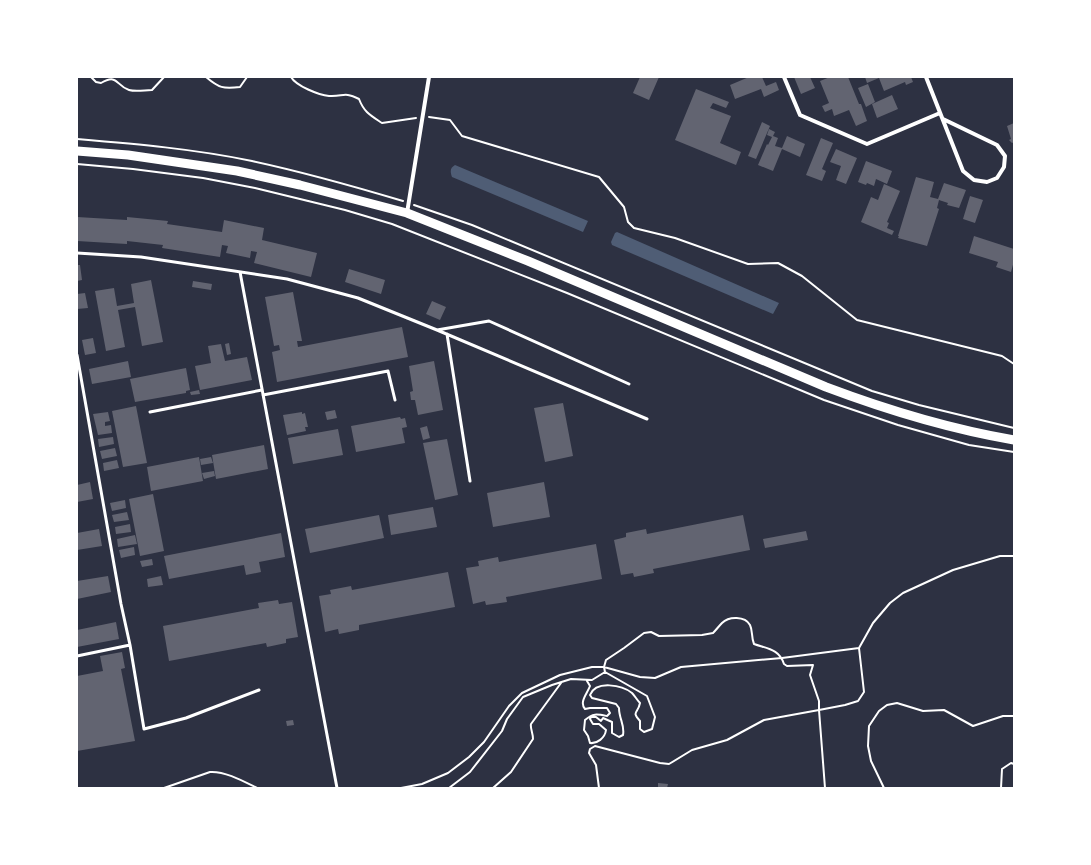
<svg xmlns="http://www.w3.org/2000/svg" width="1091" height="865" viewBox="0 0 1091 865" font-family="'Open Sans',sans-serif">
  <style>
    .water { fill: #4f5d75 }
    .building { fill: #626471 }
    .lines { fill: none; stroke-linecap: round; stroke-linejoin: round }
    .path { stroke: #fff; stroke-width: 2 }
    .service { stroke: #fff; stroke-width: 3 }
    .minor { stroke: #fff; stroke-width: 4 }
    .primary { stroke: #fff; stroke-width: 9 }
  </style>
  <rect width="100%" height="100%" fill="#2d3142"/>
  <!-- water -->
  <path class="water" d="M455 165 588 221 583 232 452 177C450 171 450 168 455 165Z
    M617 232 779 303 773 314 612 245 611 242 615 233Z"/>
  <!-- building -->
  <path class="building" d="M640 77H659L649 100 633 93Z
    M749 77H762L766 86 776 82 779 90 764 97 761 89 735 99 730 85Z
    M794 77H810L815 88 801 94Z
    M830 77H848L859 104H861L867 121 856 126 849 110 834 116 832 109 825 112 822 106 829 103 820 81Z
    M865 77H911L913 82 906 85 905 82 884 91 879 78 867 83Z
    M868 84 875 102 866 107 858 88Z
    M696 89 729 102 726 108 713 103 710 108 731 116 720 143 741 152 736 165 675 140Z
    M892 95 898 109 877 118 872 104Z
    M762 122 770 126 756 159 748 156Z
    M1014 123V142L1012 143 1009 140 1011 139 1007 126Z
    M769 129 775 132 773 136 778 138 775 146 782 148 787 136 805 144 800 157 782 149 773 171 758 165 767 144 768 145 772 137 767 135Z
    M821 138 833 143 822 169 826 171 822 181 806 175Z
    M836 149 857 158 846 184 836 180 841 166 830 162Z
    M866 161 892 171 887 184 876 179 874 186 867 183 866 185 858 182Z
    M916 177 934 182 930 197 938 199 944 183 966 190 959 208 947 205 948 203 939 200 937 208 939 209 927 246 898 238 899 236H898Z
    M884 184 900 191 887 222 889 223 887 228 894 231 892 235 861 222 871 197 878 200Z
    M970 196 983 200 975 223 963 219Z
    M77 217 127 220V217L168 221 167 224 222 232 224 220 264 228 262 240 317 253 311 277 254 263 257 252 251 251 250 258 226 253 228 246 222 245 220 257 162 248 163 245 127 241V244L77 241Z
    M974 236 1014 249V261L1011 272 996 267 998 262 969 253Z
    M77 265H80L82 280 77 281Z
    M349 269 385 280 381 294 345 282Z
    M151 280 163 342 142 346 135 307 118 310 125 347 106 351 95 291 114 288 117 306 134 303 131 284Z
    M193 281 212 284 211 290 192 287Z
    M293 292 302 341H297L298 347 402 327 408 357 277 382 272 352 280 350 279 345 274 346 265 297Z
    M85 293 88 308 77 309V294Z
    M432 301 446 307 440 320 426 314Z
    M93 338 96 353 85 355 82 340Z
    M229 343 231 354 227 355 225 344Z
    M221 344 225 361 247 357 252 380 200 390 195 366 211 363 208 346Z
    M128 361 131 377 92 384 89 369Z
    M434 361 443 410 418 415 415 400H411L410 392 413 391 409 366Z
    M186 368 190 390 186 391V393L135 402 130 379Z
    M199 390 200 394 191 395 190 392Z
    M563 403 573 456 545 462 534 408Z
    M136 406 147 463 123 467 112 411Z
    M335 410 337 418 327 420 325 412Z
    M108 412 110 421 105 422V426L111 425 112 433 98 435 93 414Z
    M302 412V414L305 413 308 427H305L306 431 287 435 283 415Z
    M400 417 401 419 405 418 407 427 402 428 405 443 356 452 351 426Z
    M427 426 430 438 423 440 420 428Z
    M338 429 343 455 293 464 288 438Z
    M113 437 114 444 99 447 98 439Z
    M447 439 458 495 435 500 423 443Z
    M264 445 268 469 216 479 212 455Z
    M115 448 117 456 102 459 100 451Z
    M199 457 203 481 151 491 147 467Z
    M211 457 213 463 201 465 200 459Z
    M117 460 119 468 104 471 103 463Z
    M214 471 215 476 204 479 202 473Z
    M90 482 93 499 77 502V485Z
    M544 482 550 517 493 527 487 493Z
    M153 494 164 551 140 556 129 499Z
    M125 500 126 508 112 511 110 503Z
    M433 507 437 527 391 535 388 515Z
    M127 512 129 520 114 522 112 515Z
    M379 515 384 538 310 553 305 529Z
    M743 515 750 550 653 569 654 573 634 577 633 573 621 575 614 540 626 537V533L646 529 647 534Z
    M130 524 131 532 116 534 115 527Z
    M99 529 102 546 77 550V533Z
    M806 531 808 540 765 548 763 539Z
    M281 533 285 557 259 562 261 572 246 575 244 565 169 579 164 556Z
    M135 535 137 544 118 547 117 539Z
    M596 544 602 579 506 597 507 602 486 605 485 601 473 604 466 568 479 566 478 561 498 557 499 562Z
    M134 547 135 555 121 558 119 550Z
    M152 559 153 565 142 567 140 561Z
    M448 572 455 607 359 625V630L339 634 338 629 325 632 319 596 331 594 330 590 351 586 352 590Z
    M108 576 111 592 77 599V581Z
    M161 576 163 585 148 587 147 579Z
    M278 600 279 604 292 602 298 637 286 639V643L267 647 266 643 169 661 163 626 259 608 258 603Z
    M116 622 119 639 77 647V630Z
    M122 652 125 668 121 669 135 741 77 751V676L103 671 100 656Z
    M293 720 294 725 287 726 286 721Z
    M658 783 668 784 667 788H658Z"/>
  <g class="lines">
    <!-- path -->
    <path class="path" d="M91 77 96 82 101 83C118 73 116 86 129 90 136 92 145 90 152 90L164 77
      M206 77C219 88 223 89 240 87L247 77
      M291 77C296 86 319 95 329 96 344 97 343 91 359 99 364 112 370 115 382 123L416 118
      M429 117 450 120 462 136 599 177 624 207 628 222 634 228 675 238 748 264 778 263 802 276 857 320 1002 356 1014 364
      M77 139C136 144 195 149 252 161 303 172 353 186 403 201
      M77 164 133 169 203 178 255 188 345 210 392 224 567 293 824 400 898 425 969 445 1014 452
      M414 205 472 225 872 391 919 405 1014 428
      M587 681 590 686C587 694 579 702 585 709L590 708H607L610 713 607 716C597 714 593 713 585 720L584 730 588 736 590 743C597 744 605 738 606 730L599 724H593L590 719 591 717H596L601 721 603 718 612 722V733L619 737 623 735C625 725 619 719 619 708L616 704 592 698 590 695C596 680 622 685 632 693 635 696 637 700 640 703 638 714 631 711 640 721V729L644 732 652 729 655 717 647 696 605 672
      M164 788 210 772C225 771 243 781 257 788
      M401 788 422 784 448 773 469 757 484 742 509 706 522 693 560 675 592 667H604L640 677 655 678 681 667 782 658 859 648 873 623 890 603 903 593 953 570 1000 556H1014
      M449 788 470 772 502 731 507 719 523 697 552 685 571 679 592 680 605 672 604 667 606 660 624 648 644 633 651 632 659 636 702 635 713 633C716 630 719 626 722 623 729 616 745 616 750 625 753 631 751 637 754 644 768 649 779 649 784 664L787 666 813 665 810 675 819 701V710L764 720 727 740 692 750 669 764 660 763 595 746 590 749 589 753 596 765 599 788
      M493 788 511 772 533 739C533 733 530 728 531 724L561 683
      M825 788 819 710 845 705 858 701 864 692 859 648
      M884 788 871 761 868 746 869 726 879 711 887 705 897 703 923 711 944 710 973 726 1003 716H1014
      M1001 788 1002 769 1011 763 1014 764"/>
    <!-- service -->
    <path class="service" d="M77 253 141 257 287 279 358 298 437 330 647 419
      M240 272 337 788
      M437 330 489 321 629 384
      M447 334 470 481
      M77 355 121 604 130 645 144 729 186 718 259 690
      M263 395 388 371 395 400
      M150 412 262 390
      M77 656 130 645"/>
    <!-- minor -->
    <path class="minor" d="M784 77 800 115 867 144 940 113
      M926 77 963 171 974 180 987 182 997 178 1004 167 1005 156 997 145 943 119
      M407 213 429 77"/>
    <!-- primary -->
    <path class="primary" d="M77 151 128 155 237 171 300 185 407 213 528 261 826 387C887 410 950 429 1014 440"/>
  </g>
  <!-- border -->
  <rect width="1091" height="865" fill="none" stroke="#ffffff" stroke-width="156"/>
</svg>
